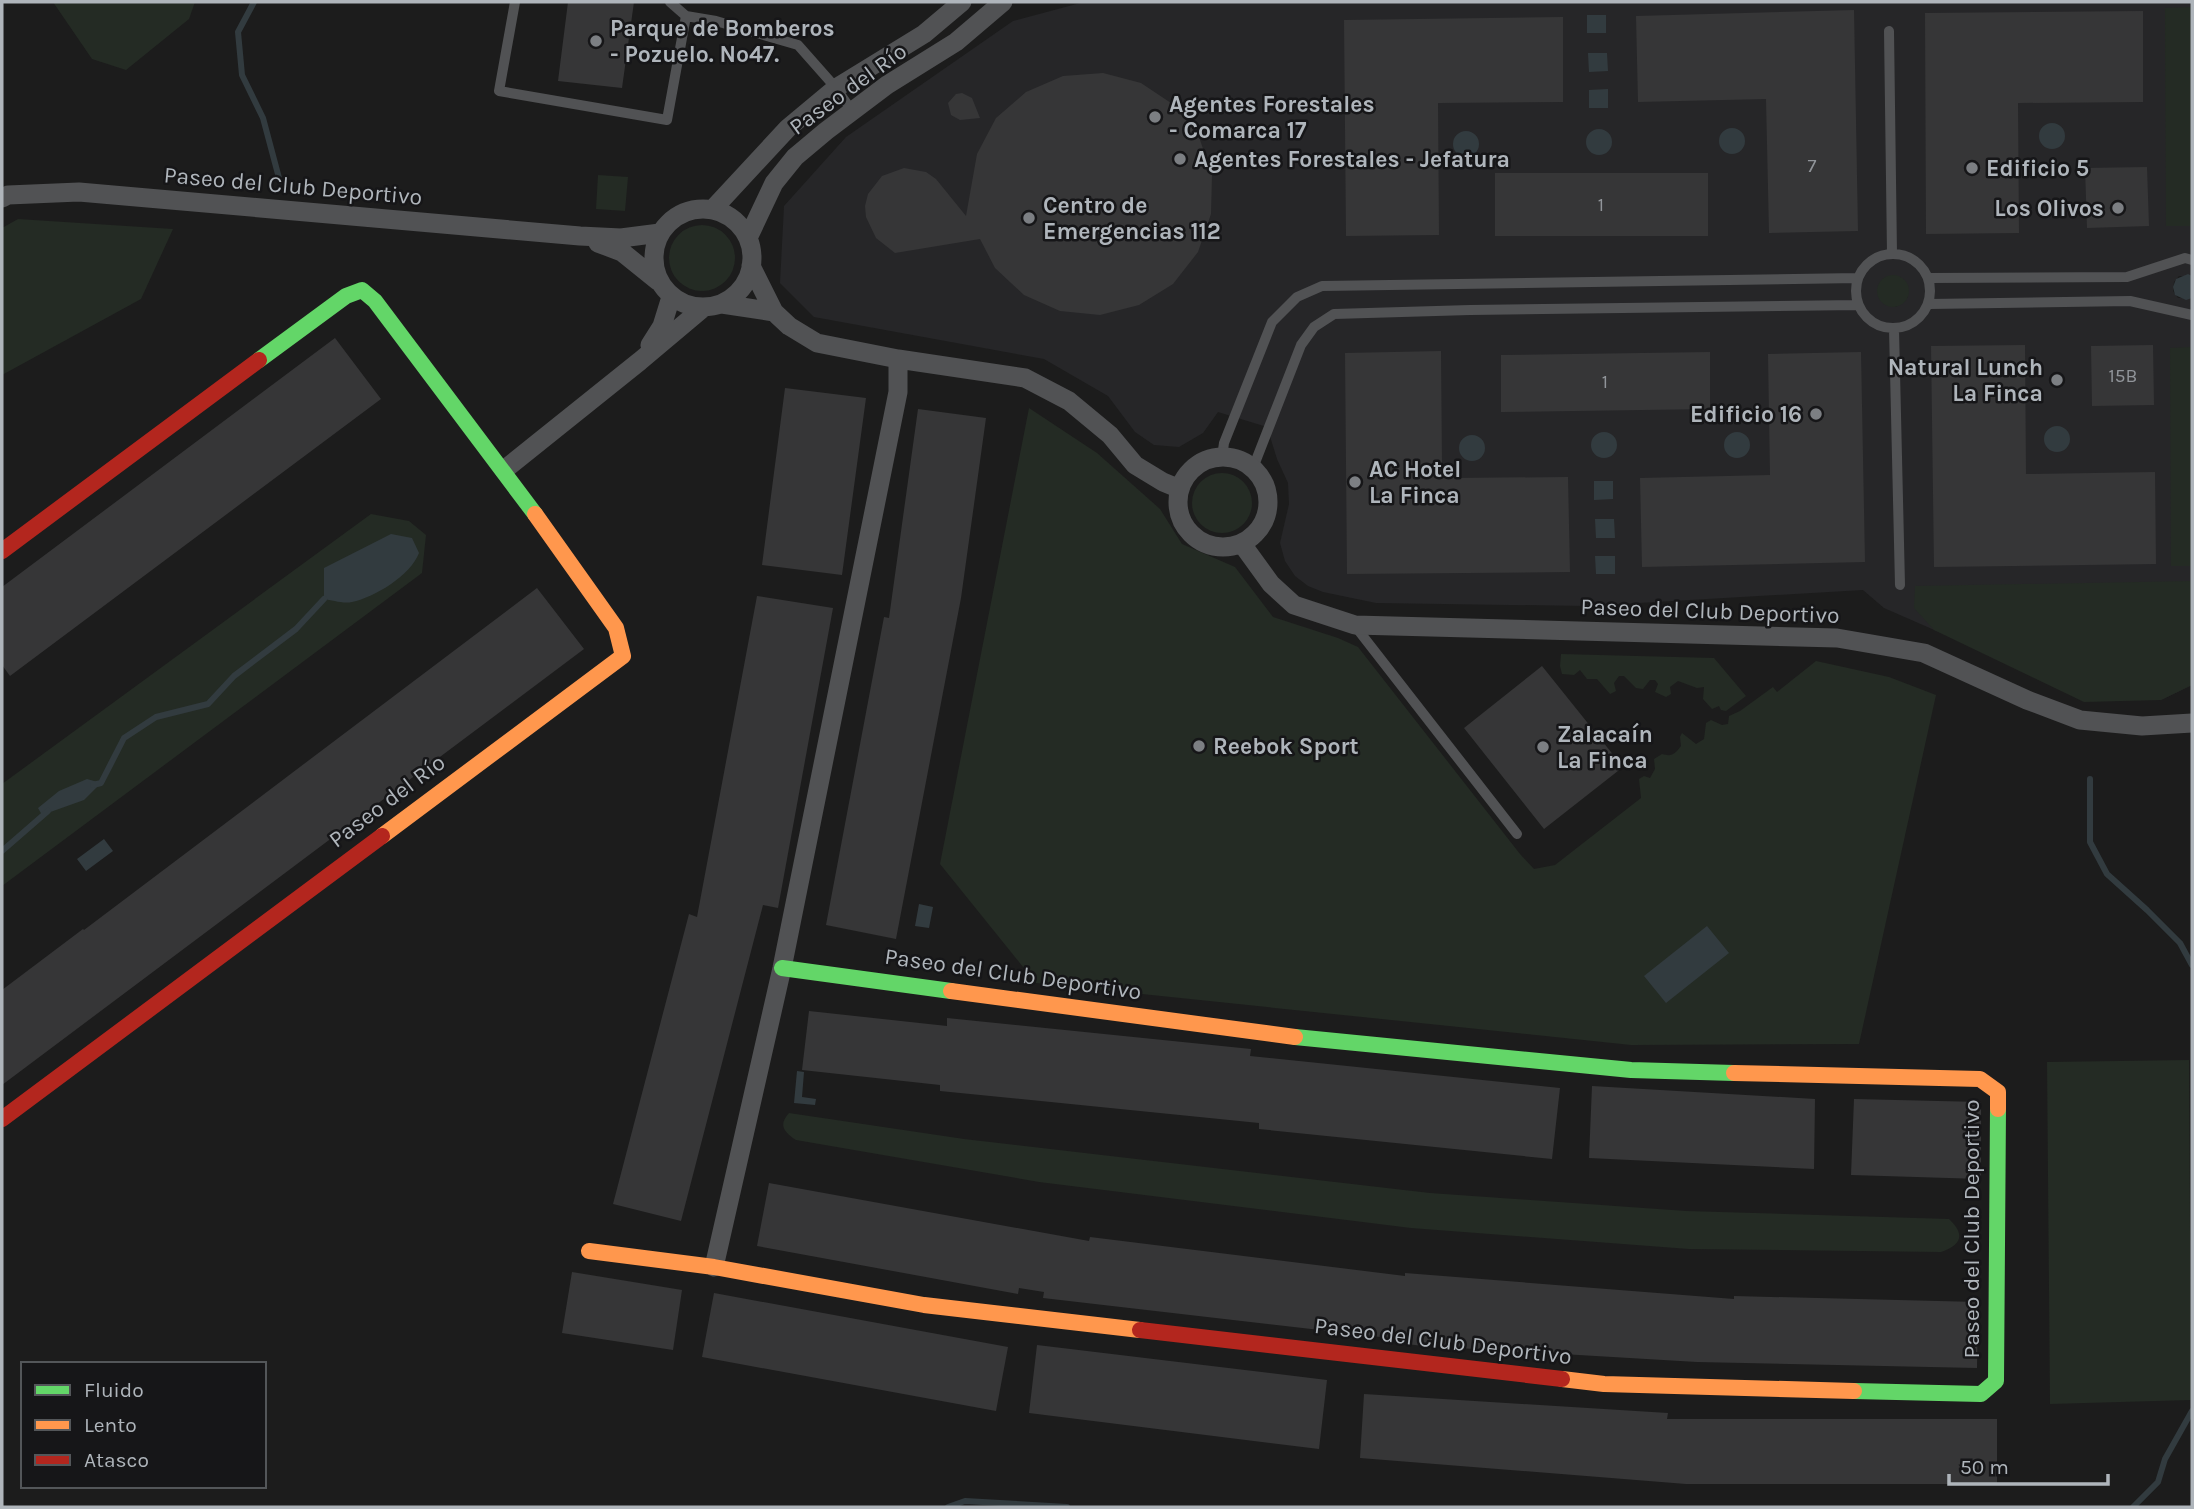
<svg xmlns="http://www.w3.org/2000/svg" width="2194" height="1509" viewBox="0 0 2194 1509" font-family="Karla,sans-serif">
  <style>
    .built { fill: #262628; fill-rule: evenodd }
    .green { fill: #242b24 }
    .water { fill: #323b3f }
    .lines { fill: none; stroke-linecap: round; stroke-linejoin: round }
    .stream { stroke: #323b3f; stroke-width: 6 }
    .building { fill: #363637 }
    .lane { stroke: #515254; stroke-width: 10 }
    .street { stroke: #515254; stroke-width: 19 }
    .fast { stroke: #63d668; stroke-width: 16 }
    .slow { stroke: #ff974d; stroke-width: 16 }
    .jam { stroke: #b3261e; stroke-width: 16 }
    .poi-dot { fill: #7c7f83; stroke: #161618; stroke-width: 2.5 }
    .labels { text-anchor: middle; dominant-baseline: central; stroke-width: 5; stroke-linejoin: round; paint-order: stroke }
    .number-label { font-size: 19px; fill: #91959a }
    .poi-label { font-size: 23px; font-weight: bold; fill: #afb5bb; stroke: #161618; text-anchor: start }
    .street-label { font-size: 23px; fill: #afb5bb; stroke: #161618 }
  </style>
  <rect width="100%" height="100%" fill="#1c1c1c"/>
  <!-- built -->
  <path class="built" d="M1084 2H2192V276H2179L2174 282 2173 291 2178 298H2192V685L2161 700 1964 643 1884 608 1863 590 1587 606 1376 603 1323 592 1308 586 1295 576 1285 561 1280 543 1289 504 1288 483 1277 459 1267 427 1218 412 1203 433 1179 447 1154 445 1135 432 1108 396 1044 359 814 317 780 283 784 206 846 137 1013 21ZM1893 276 1902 279 1908 297 1896 307 1877 292 1880 283Z"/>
  <!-- green -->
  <path class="green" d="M53 2H195L189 19 126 70 92 59Z
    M2192 7V226H2166L2165 8Z
    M598 175 628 177 625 211 596 209Z
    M18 219 173 229 141 299 2 375V228Z
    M669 258a33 33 0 1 1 66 0a33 33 0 1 1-66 0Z
    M1877 291a16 16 0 1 1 32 0a16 16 0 1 1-32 0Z
    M2192 347V566H2171L2170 348Z
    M1029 408 1097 453 1160 509 1182 544 1235 567 1273 617 1338 638 1358 647 1520 854 1534 869 1555 865 1641 798 1639 779 1644 776 1650 778 1655 769 1654 759 1662 754C1672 757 1675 754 1681 746L1680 737 1682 733 1696 744 1704 739 1706 723 1711 720 1722 725 1728 724 1729 716 1740 711 1773 687 1777 692 1816 661 1889 677 1936 695 1859 1044 1631 1045 1036 983 940 864Z
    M1192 503a30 30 0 1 1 60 0a30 30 0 1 1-60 0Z
    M371 514 409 521 426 535 422 573 2 886V784Z
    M2192 581V685L2161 700 2084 702 1934 630 1914 608 1915 586Z
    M1561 654 1714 658 1746 696 1726 711 1721 710 1719 706 1712 709 1703 699 1704 687 1697 688 1678 681 1670 687 1671 694 1666 697 1655 692 1658 684 1655 680H1650L1643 689 1636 688 1624 676H1619L1614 683 1616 691 1610 694 1597 679H1587L1580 670 1574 675 1562 674 1560 666Z
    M2189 1060 2191 1400 2050 1404 2047 1062Z
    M789 1113 964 1139 1430 1193 1686 1211 1949 1219C1966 1235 1961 1245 1941 1252L1689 1249 1411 1228 1039 1182 796 1140C784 1132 778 1125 789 1113Z"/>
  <!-- water -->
  <path class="water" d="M1587 15H1606V33H1587Z
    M1588 53H1607L1608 71 1589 72Z
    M1608 89V108H1589V90Z
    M2039 136a13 13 0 1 1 26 0a13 13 0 1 1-26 0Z
    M1719 141a13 13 0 1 1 26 0a13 13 0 1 1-26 0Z
    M1586 142a13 13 0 1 1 26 0a13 13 0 1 1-26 0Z
    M1453 144a13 13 0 1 1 26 0a13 13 0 1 1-26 0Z
    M2188 274 2192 276V298L2186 300 2175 295 2173 287 2176 279Z
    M2044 439a13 13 0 1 1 26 0a13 13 0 1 1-26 0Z
    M1591 445a13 13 0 1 1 26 0a13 13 0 1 1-26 0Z
    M1724 445a13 13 0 1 1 26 0a13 13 0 1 1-26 0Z
    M1459 448a13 13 0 1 1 26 0a13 13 0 1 1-26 0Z
    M1594 481H1613V499L1594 500Z
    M1595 519H1614L1615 538H1596Z
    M391 534 412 538 419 553C410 576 375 597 352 602 343 604 332 600 324 599V568Z
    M1595 556H1615V574H1596Z
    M87 779 101 783 84 800 42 815 38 808 59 791Z
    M104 839 113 851 86 871 77 859Z
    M919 904 933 907 929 928 915 926Z
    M1707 926 1729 953 1666 1003 1644 976Z
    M797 1071 804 1072 802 1097 816 1099 815 1105 794 1103Z"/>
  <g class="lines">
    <!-- stream -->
    <path class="stream" d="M254 2 238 32 242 75 263 118 279 178
      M2090 779V842L2107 874 2147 910 2180 943 2192 965
      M93 785 101 783 124 738 156 717 208 704 234 676 296 629 324 599
      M2 851 48 811
      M948 1507 965 1501 1067 1507
      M2133 1507 2158 1482 2165 1459 2192 1411"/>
  </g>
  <!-- building -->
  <path class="building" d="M568 2H634L622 88 558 81Z
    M1854 10 1858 231 1769 233 1766 99 1638 102 1636 16Z
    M2143 11V102L2018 103 2019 233 1926 234 1925 13Z
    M1563 17V102L1438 103 1439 235 1346 236 1344 20Z
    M1103 73 1141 83 1174 105 1199 137 1212 175 1211 214 1198 252 1173 284 1139 305 1100 315 1060 311 1024 295 995 268 980 239 895 253 876 238 866 217 865 206 868 194 882 176 904 168 926 172 936 179 966 216 977 154 996 118 1026 92 1063 76Z
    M962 93 972 98 980 118 960 120 951 115 948 103 956 94Z
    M2147 167 2149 226 2087 228 2085 168Z
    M1495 173H1708V236H1495Z
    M335 338 381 399 10 676 2 665V587Z
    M2025 345 2026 474 2155 472 2156 564 1934 567 1931 346Z
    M2153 345 2154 405 2092 406 2091 346Z
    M1441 351 1442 465 1455 478 1568 477 1570 572 1347 574 1345 353Z
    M1710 352V409L1501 412V355Z
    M1861 352 1865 562 1642 567 1640 478 1770 475 1768 354Z
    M785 388 866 398 842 575 762 565Z
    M918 409 986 418 961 598 896 939 826 925 884 617 889 618Z
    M537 588 584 649 2 1085V990L83 929 84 930Z
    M757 596 833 608 778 908 763 905 681 1221 613 1204 689 914 697 917Z
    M1542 666 1623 767 1544 829 1464 728Z
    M809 1011 947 1026V1018L1251 1049 1250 1056 1560 1088 1552 1159 1259 1129V1123L940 1091V1085L802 1070Z
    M1592 1086 1815 1099 1814 1169 1589 1158Z
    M1854 1099 1981 1102V1179L1851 1175Z
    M769 1183 1089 1241 1090 1237 1405 1276V1273L1734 1299V1296L1978 1302 1977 1368 1697 1362 1424 1346 1397 1343 1398 1339 1043 1298 1044 1292 1019 1288 1018 1294 757 1246Z
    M572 1272 682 1290 673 1350 562 1333Z
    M714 1293 1008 1347 996 1411 702 1357Z
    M1037 1345 1327 1380 1319 1449 1029 1413Z
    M1364 1394 1668 1413 1667 1419H1997V1484H1686L1360 1458Z"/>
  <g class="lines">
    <!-- lane -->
    <path class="lane" d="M515 2 499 91 667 120 686 16 716 21 798 45 836 88 852 111
      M670 2 686 16
      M1889 31 1892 254
      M1856 291a37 37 0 1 1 74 0a37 37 0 1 1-74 0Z
      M1929 278 2127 277 2185 258 2192 260
      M1929 304 2130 301 2192 315
      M1894 329 1900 585
      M1222 457 1224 443 1272 322 1297 297 1322 286 1858 278
      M1253 468 1301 345 1314 327 1334 314 1470 310 1858 305
      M1355 626 1517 834"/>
    <!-- street -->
    <path class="street" d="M2 198 8 195 79 192 580 236 621 238 660 233
      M654 258a49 49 0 1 1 98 0a49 49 0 1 1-98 0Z
      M712 210 788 128 836 88 924 34 962 2
      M748 238 774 183 795 157 826 131 887 85 956 42 1003 2
      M598 243 622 252 658 281
      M751 266 774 312 789 326 817 343 898 359 1025 378 1069 401 1110 435 1135 465 1163 482 1180 489
      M722 304 774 312
      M650 345 662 326 671 297
      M1178 502a45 45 0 1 1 90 0a45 45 0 1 1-90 0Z
      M504 470 640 361 703 308
      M1242 544 1271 584 1294 605 1355 625 1837 638 1924 653 2027 700 2080 720 2142 726 2192 723
      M714 1267 782 968 898 392V359"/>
    <!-- fast -->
    <path class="fast" d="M259 360 346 296 362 290 375 301 535 514
      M782 968 951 991
      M1295 1037 1631 1070 1734 1073
      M1854 1391 1981 1394 1996 1381 1998 1109"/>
    <!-- slow -->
    <path class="slow" d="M382 836 623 656 616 628 535 514
      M951 991 1295 1037
      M1734 1073 1980 1079 1998 1092V1109
      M589 1251 714 1267 924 1305 1140 1330
      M1562 1379 1604 1384 1854 1391"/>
    <!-- jam -->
    <path class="jam" d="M2 551 259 360
      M2 1119 382 836
      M1140 1330 1562 1379"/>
  </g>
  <!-- markers -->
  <g class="poi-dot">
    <circle cx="596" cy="41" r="7"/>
    <circle cx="1155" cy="117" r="7"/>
    <circle cx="1180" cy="159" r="7"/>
    <circle cx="1972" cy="168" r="7"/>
    <circle cx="2118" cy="208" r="7"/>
    <circle cx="1029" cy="218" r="7"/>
    <circle cx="2057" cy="380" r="7"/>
    <circle cx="1816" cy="414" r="7"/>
    <circle cx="1355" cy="482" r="7"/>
    <circle cx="1199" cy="746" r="7"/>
    <circle cx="1543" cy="747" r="7"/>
  </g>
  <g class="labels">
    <!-- number labels -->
    <g class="number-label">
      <text x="1812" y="166">7</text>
      <text x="1601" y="205">1</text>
      <text x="2123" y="376">15B</text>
      <text x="1605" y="382">1</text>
    </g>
    <!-- poi labels -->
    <g class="poi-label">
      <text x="610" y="28">Parque de Bomberos<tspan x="610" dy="26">- Pozuelo. Nº47.</tspan></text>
      <text x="1169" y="104">Agentes Forestales<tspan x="1169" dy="26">- Comarca 17</tspan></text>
      <text x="1194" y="159">Agentes Forestales - Jefatura</text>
      <text x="1986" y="168">Edificio 5</text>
      <text x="1043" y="205">Centro de<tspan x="1043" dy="26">Emergencias 112</tspan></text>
      <text x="2104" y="208" text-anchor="end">Los Olivos</text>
      <text x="2043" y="367" text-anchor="end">Natural Lunch<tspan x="2043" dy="26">La Finca</tspan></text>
      <text x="1802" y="414" text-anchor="end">Edificio 16</text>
      <text x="1369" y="469">AC Hotel<tspan x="1369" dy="26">La Finca</tspan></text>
      <text x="1557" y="734">Zalacaín<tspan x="1557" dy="26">La Finca</tspan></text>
      <text x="1213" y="746">Reebok Sport</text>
    </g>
    <!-- street labels -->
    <g class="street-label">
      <text transform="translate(848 89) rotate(-36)">Paseo del Río</text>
      <text transform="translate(293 186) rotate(5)">Paseo del Club Deportivo</text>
      <text transform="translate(1710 611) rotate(2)">Paseo del Club Deportivo</text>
      <text transform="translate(387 801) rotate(-37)">Paseo del Río</text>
      <text transform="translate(1013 974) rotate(8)">Paseo del Club Deportivo</text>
      <text transform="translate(1971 1229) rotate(-90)">Paseo del Club Deportivo</text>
      <text transform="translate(1443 1341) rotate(7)">Paseo del Club Deportivo</text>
    </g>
  </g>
  <!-- border -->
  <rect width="2194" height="1509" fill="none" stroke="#afb5bb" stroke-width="7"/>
  <!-- legend -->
  <rect x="21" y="1362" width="245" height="126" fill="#161618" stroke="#535659" stroke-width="2"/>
  <rect x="35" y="1385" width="35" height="10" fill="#63d668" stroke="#535659" stroke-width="2"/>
  <text x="84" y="1397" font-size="21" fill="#afb5bb">Fluido</text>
  <rect x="35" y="1420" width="35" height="10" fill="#ff974d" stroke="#535659" stroke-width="2"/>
  <text x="84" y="1432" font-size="21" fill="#afb5bb">Lento</text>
  <rect x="35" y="1455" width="35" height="10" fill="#b3261e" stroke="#535659" stroke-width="2"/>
  <text x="84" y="1467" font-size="21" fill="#afb5bb">Atasco</text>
  <!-- scale -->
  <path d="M1949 1474v10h159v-10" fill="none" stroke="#afb5bb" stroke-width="3.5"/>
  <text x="1960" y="1474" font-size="21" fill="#afb5bb" stroke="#161618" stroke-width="5" paint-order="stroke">50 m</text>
</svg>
